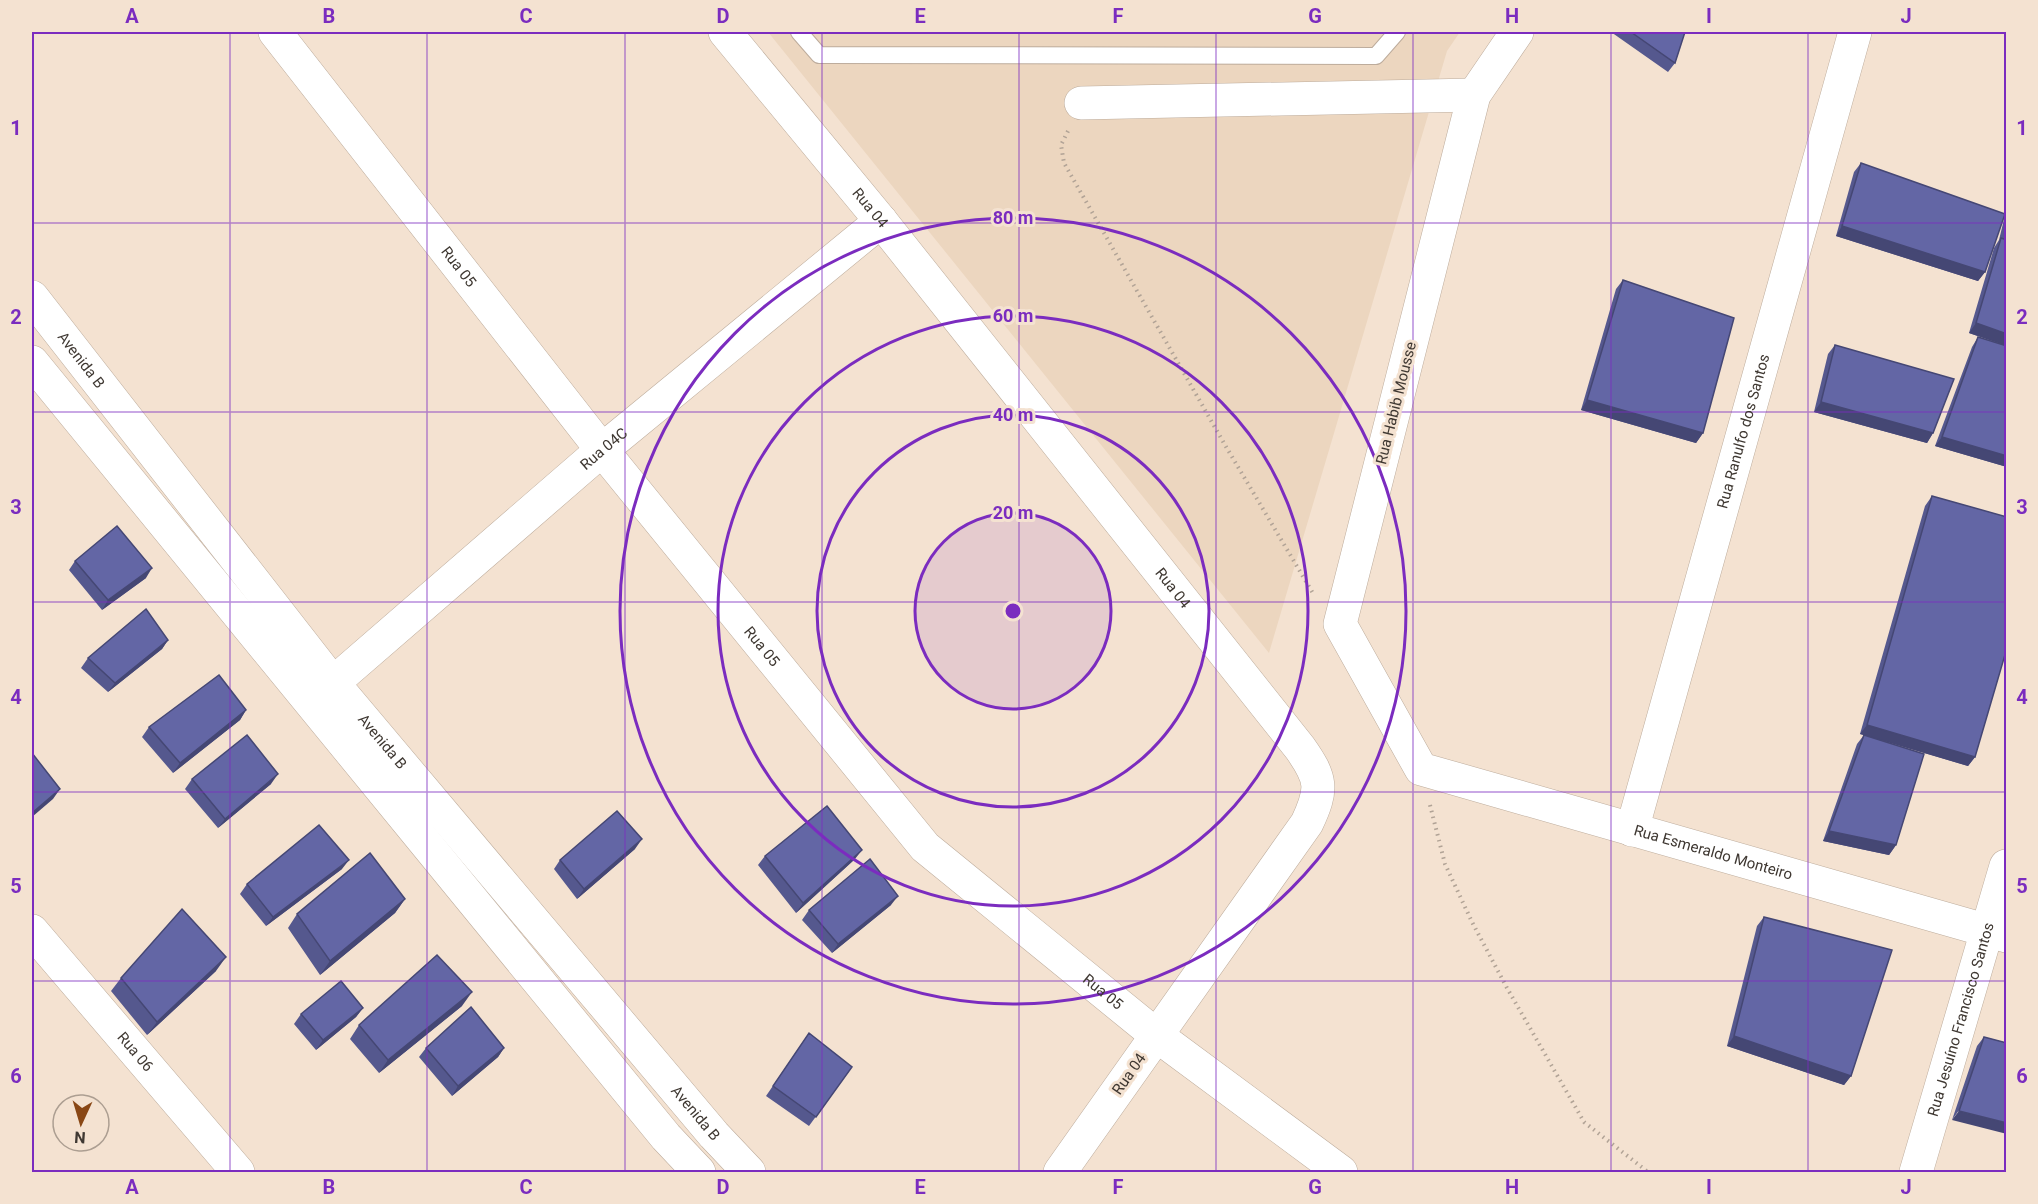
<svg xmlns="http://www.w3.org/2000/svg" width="2038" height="1204" viewBox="0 0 2038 1204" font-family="Roboto,sans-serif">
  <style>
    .built { fill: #ecd6bf }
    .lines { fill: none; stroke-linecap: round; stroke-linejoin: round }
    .lane-casing { stroke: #bdac9c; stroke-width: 18 }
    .street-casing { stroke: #bdac9c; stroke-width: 34 }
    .secondary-casing { stroke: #bdac9c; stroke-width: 34 }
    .path { stroke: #b1a396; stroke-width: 4; stroke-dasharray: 1.5 4.5; stroke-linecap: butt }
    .lane { stroke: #fff; stroke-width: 16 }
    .street { stroke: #fff; stroke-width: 33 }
    .secondary { stroke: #fff; stroke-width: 33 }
    .wall { fill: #55588e }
    .shaded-wall { fill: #454774 }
    .building { fill: #6366a5; stroke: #454774; stroke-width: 1.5 }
    .grid { fill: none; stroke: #7b2cbf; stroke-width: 1.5; stroke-opacity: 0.55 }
    .ring { fill: none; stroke: #7b2cbf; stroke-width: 3 }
    .labels { text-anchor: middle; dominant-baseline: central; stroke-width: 6; stroke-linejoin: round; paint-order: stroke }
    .street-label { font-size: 15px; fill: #3f3832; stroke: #f4e2d1 }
    .centre { fill: #7b2cbf; stroke: #f4e2d1; stroke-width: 3 }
    .ring-label { font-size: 18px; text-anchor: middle; font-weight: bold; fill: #7b2cbf; stroke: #f4e2d1; stroke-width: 6; stroke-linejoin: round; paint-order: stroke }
    .neatline { fill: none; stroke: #7b2cbf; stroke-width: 2 }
    .grid-label { font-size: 20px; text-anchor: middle; font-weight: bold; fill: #7b2cbf }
  </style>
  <rect width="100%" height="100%" fill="#f4e2d1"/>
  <!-- built -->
  <path class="built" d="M768 32H1460L1447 51 1269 653Z"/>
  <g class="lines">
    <defs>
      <path id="lane" d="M799 32 819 55 1376 56 1397 32"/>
      <g id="street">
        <path id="s1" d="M275 32 602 450 925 847 1156 1035 1341 1172"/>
        <path id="s2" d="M725 32 881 221 1300 748C1322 779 1323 789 1307 823L1060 1172"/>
        <path id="s3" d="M1517 32 1474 95 1340 624 1421 769 2006 936"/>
        <path d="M1081 103 1474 95"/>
        <path id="s4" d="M333 683 602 450 881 221"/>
        <path id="s5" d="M1632 830 1855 32"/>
        <path id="s6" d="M32 931 238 1172"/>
        <path id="s7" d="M1916 1172 2006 866"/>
      </g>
      <g id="secondary">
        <path id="s8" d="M32 297 333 683 714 1135 749 1172"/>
        <path d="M32 362 666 1137 699 1172"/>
      </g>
    </defs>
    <!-- lane casing -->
    <use href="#lane" class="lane-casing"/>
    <!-- street casing -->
    <use href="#street" class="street-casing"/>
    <!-- secondary casing -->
    <use href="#secondary" class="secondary-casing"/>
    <!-- path -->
    <path class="path" d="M1068 131 1061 145 1064 163 1225 445 1314 595
      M1430 805 1445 864 1472 922 1507 988 1584 1122 1648 1172"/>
    <!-- lane -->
    <use href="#lane" class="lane"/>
    <!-- street -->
    <use href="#street" class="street"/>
    <!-- secondary -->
    <use href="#secondary" class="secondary"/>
  </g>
  <!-- wall -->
  <path class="wall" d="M1611 32H1685L1675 63 1668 72Z
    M1861 163 1985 272 1978 281 1836 236 1854 172Z
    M2007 207V467L1935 446 1972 347 1978 337 2004 345 1969 333 1994 248 1999 240Z
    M1623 280 1703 433 1696 443 1581 410 1616 289Z
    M1835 345 1933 433 1927 443 1814 412 1828 354Z
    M1932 496 1975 757 1968 766 1881 740 1896 845 1889 855 1823 841 1857 744 1864 735 1860 734 1925 506Z
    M75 561 146 578 102 610 69 570Z
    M168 640 162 649 108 692 81 668 88 658Z
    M246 710 240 720 173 773 142 737 149 727Z
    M192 779 271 784 218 828 185 789Z
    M635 849 577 899 554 869 560 860Z
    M765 856 855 859 796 913 758 865Z
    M342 869 266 926 240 894 247 884Z
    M405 899 395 913 320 975 288 928 297 914Z
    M891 905 832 953 802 920 809 910Z
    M1764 917 1851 1076 1844 1085 1727 1046 1757 926Z
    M216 971 147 1035 111 991 121 978Z
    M462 1006 379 1073 350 1039 359 1025Z
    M363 1008 356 1017 316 1050 294 1024 301 1014Z
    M809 1033 852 1067 809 1126 766 1096Z
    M1984 1037 2007 1043 1952 1120 1977 1046Z
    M426 1048H504L498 1057 452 1096 419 1057Z"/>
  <!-- shaded-wall -->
  <path class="shaded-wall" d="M1842 226 1985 272 1978 281 1836 236Z
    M1976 323 2007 334V346L1969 333Z
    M1587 400 1703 433 1696 443 1581 410Z
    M1821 402 1933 433 1927 443 1814 412Z
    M1942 437 2007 456V467L1935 446Z
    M152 568 146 578 102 610 108 600Z
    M168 640 162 649 108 692 115 683Z
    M246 710 240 720 173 773 180 763Z
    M1867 725 1975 757 1968 766 1860 734Z
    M278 774 271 784 218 828 225 819Z
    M60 789 53 799 32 817V813Z
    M1829 831 1896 845 1889 855 1823 841Z
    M642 839 635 849 577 899 584 889Z
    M862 850 855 859 796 913 803 903Z
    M349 860 342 869 266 926 273 917Z
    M898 896 891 905 832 953 838 944Z
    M405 899 395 913 320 975 330 961Z
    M226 957 216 971 147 1035 157 1022Z
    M472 992 462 1006 379 1073 388 1060Z
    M363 1008 356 1017 316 1050 323 1040Z
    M1734 1036 1851 1076 1844 1085 1727 1046Z
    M504 1048 498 1057 452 1096 458 1086Z
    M1959 1111 2007 1123V1134L1952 1120Z"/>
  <!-- building -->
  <path class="building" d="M1631 32H1685L1675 63Z
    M1861 163 2005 214 1985 272 1842 226Z
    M2001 238 2007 240V334L1976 323Z
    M1623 280 1734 318 1703 433 1587 400Z
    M1978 337 2007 346V456L1942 437Z
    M1835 345 1954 379 1933 433 1821 402Z
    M1932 496 2007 517V648L1975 757 1867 725Z
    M117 526 152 568 108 600 75 561Z
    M146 609 168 640 115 683 88 658Z
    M219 675 246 710 180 763 149 727Z
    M247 735 278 774 225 819 192 779Z
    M1864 735 1924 754 1896 845 1829 831Z
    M32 753 60 789 32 813Z
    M827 806 862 850 803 903 765 856Z
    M617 811 642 839 584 889 560 860Z
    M319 825 349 860 273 917 247 884Z
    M370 853 405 899 330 961 297 914Z
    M870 859 898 896 838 944 809 910Z
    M182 909 226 957 157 1022 121 978Z
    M1764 917 1892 950 1851 1076 1734 1036Z
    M437 955 472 992 388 1060 359 1025Z
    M341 981 363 1008 323 1040 301 1014Z
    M471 1007 504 1048 458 1086 426 1048Z
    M809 1033 852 1067 816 1117 773 1086Z
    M1984 1037 2007 1043V1123L1959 1111Z"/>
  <!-- grid -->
  <path class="grid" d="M230 32V1172M427 32V1172M625 32V1172M822 32V1172M1019 32V1172M1216 32V1172M1413 32V1172M1611 32V1172M1808 32V1172M32 223H2006M32 412H2006M32 602H2006M32 792H2006M32 981H2006"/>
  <!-- distance rings -->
  <circle cx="1013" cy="611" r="98" fill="#7b2cbf" fill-opacity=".12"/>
  <g class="ring">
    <circle cx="1013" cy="611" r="98"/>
    <circle cx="1013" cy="611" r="196"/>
    <circle cx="1013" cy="611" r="295"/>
    <circle cx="1013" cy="611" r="393"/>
  </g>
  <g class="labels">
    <!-- street labels -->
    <g class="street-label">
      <text stroke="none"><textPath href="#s2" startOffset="228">Rua 04</textPath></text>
      <text stroke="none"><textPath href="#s1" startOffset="298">Rua 05</textPath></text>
      <text stroke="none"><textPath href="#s8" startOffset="80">Avenida B</textPath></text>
      <text transform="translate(1396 403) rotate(-76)">Rua Habib Mousse</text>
      <text stroke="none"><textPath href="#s5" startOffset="414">Rua Ranulfo dos Santos</textPath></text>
      <text stroke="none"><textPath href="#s4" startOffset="358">Rua 04C</textPath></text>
      <text stroke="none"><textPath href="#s2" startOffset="714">Rua 04</textPath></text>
      <text stroke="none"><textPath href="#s1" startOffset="784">Rua 05</textPath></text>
      <text stroke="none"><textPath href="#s8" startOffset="566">Avenida B</textPath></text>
      <text stroke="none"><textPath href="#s3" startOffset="1092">Rua Esmeraldo Monteiro</textPath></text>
      <text stroke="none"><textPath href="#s1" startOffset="1272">Rua 05</textPath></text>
      <text stroke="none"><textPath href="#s7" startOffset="159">Rua Jesuíno Francisco Santos</textPath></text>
      <text stroke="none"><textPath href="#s6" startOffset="159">Rua 06</textPath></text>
      <text transform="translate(1129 1074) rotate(-55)">Rua 04</text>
      <text stroke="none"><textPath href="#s8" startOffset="1052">Avenida B</textPath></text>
    </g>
  </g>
  <circle cx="1013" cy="611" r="9" class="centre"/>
  <g class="ring-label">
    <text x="1013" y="224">80 m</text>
    <text x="1013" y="322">60 m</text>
    <text x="1013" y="421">40 m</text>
    <text x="1013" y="519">20 m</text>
  </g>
  <!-- border -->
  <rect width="2038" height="1204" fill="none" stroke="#f4e2d1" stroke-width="66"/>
  <!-- north arrow -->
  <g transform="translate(81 1123) rotate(184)"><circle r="28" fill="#f4e2d1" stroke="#ac9e91" stroke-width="1.5"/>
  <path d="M0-4.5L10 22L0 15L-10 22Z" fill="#894715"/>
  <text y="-9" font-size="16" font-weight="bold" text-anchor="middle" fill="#3f3832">N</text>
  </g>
  <rect x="33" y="33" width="1972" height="1138" class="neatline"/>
  <g class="grid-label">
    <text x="132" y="23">A</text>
    <text x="329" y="23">B</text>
    <text x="526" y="23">C</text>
    <text x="723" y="23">D</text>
    <text x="920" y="23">E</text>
    <text x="1118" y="23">F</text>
    <text x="1315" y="23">G</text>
    <text x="1512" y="23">H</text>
    <text x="1709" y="23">I</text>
    <text x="1906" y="23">J</text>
    <text x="16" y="135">1</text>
    <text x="2022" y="135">1</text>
    <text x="16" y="324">2</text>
    <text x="2022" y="324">2</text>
    <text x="16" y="514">3</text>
    <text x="2022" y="514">3</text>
    <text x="16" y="704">4</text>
    <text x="2022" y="704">4</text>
    <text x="16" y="893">5</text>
    <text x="2022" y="893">5</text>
    <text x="16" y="1083">6</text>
    <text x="2022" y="1083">6</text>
    <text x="132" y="1194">A</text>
    <text x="329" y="1194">B</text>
    <text x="526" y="1194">C</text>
    <text x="723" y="1194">D</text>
    <text x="920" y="1194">E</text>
    <text x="1118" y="1194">F</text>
    <text x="1315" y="1194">G</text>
    <text x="1512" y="1194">H</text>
    <text x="1709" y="1194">I</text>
    <text x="1906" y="1194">J</text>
  </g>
</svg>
